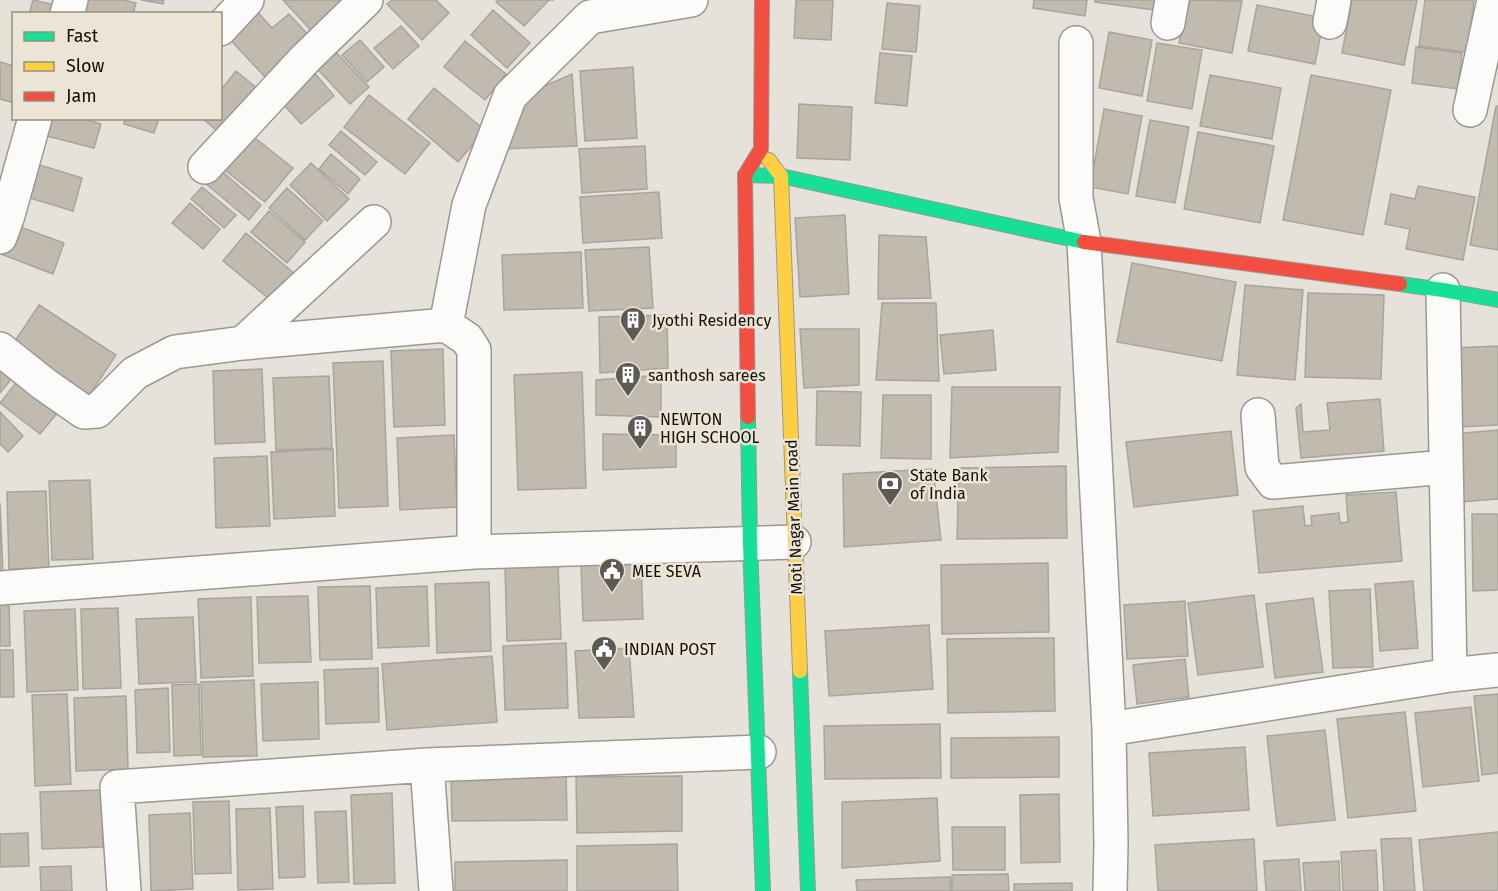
<svg xmlns="http://www.w3.org/2000/svg" width="1498" height="891" viewBox="0 0 1498 891" font-family="'Fira Sans',sans-serif">
  <style>
    .building { fill: #c1baae; stroke: #a8a49e; stroke-width: 1.5 }
    .lines { fill: none; stroke-linecap: round; stroke-linejoin: round }
    .street-casing { stroke: #9b9892; stroke-width: 36 }
    .fast-casing { stroke: #9b9892; stroke-width: 16 }
    .slow-casing { stroke: #9b9892; stroke-width: 16 }
    .jam-casing { stroke: #9b9892; stroke-width: 16 }
    .street { stroke: #fbfbf9; stroke-width: 33 }
    .fast { stroke: #16e098; stroke-width: 14 }
    .slow { stroke: #ffcf43; stroke-width: 14 }
    .jam { stroke: #f24e42; stroke-width: 14 }
    .labels { text-anchor: middle; dominant-baseline: central; stroke-width: 5; stroke-linejoin: round; paint-order: stroke }
    .poi-label { font-size: 16px; fill: #12100a; stroke: #ece4d4; text-anchor: start }
    .street-label { font-size: 16px; fill: #12100a; stroke: #ece4d4 }
  </style>
  <rect width="100%" height="100%" fill="#e6e2da"/>
  <!-- building -->
  <path class="building" d="M33 0 60 6 58 14H29Z
    M80 0H124L136 3 133 14H76Z
    M141 0H164L163 4Z
    M283 0H343L317 37Z
    M392 0H436L449 13 422 40 387 4Z
    M498 0H554H549L524 26 496 2Z
    M796 0H833L831 40 794 38Z
    M1034 0H1087L1085 16 1033 8Z
    M1095 0H1155L1154 10 1095 2Z
    M1187 0 1242 1 1232 53 1179 43Z
    M1352 0H1417L1404 65 1342 53Z
    M1425 0H1474L1467 52 1419 46Z
    M887 3 920 6 916 52 882 49Z
    M1257 5 1324 18 1315 64 1248 51Z
    M252 6 272 28 289 14 311 38 266 78 223 32Z
    M493 10 530 43 507 68 471 35Z
    M401 26 419 46 393 69 374 48Z
    M1109 32 1152 40 1142 96 1099 88Z
    M360 40 384 67 367 82 342 55Z
    M465 41 506 74 485 100 444 67Z
    M1157 43 1202 50 1192 109 1147 101Z
    M328 44 369 87 350 104 310 61Z
    M1416 47 1462 53 1458 89 1412 83Z
    M880 53 912 56 907 106 875 103Z
    M0 62 14 66V103L0 99Z
    M633 67 637 138 585 141 580 71Z
    M312 70 334 96 301 124 279 99Z
    M236 71 264 94 222 135 202 118H220V91Z
    M572 74 577 146 504 149 521 96Z
    M1210 75 1281 88 1272 139 1200 126Z
    M1311 75 1391 90 1363 235 1283 220Z
    M434 88 485 130 458 162 408 119Z
    M369 95 430 143 405 174 344 127Z
    M799 104 852 107 850 160 797 158Z
    M1496 106H1498V250L1470 245Z
    M1104 109 1142 116 1128 194 1090 187Z
    M43 118H82L101 124 94 148 39 134Z
    M125 118H159L154 133 124 124Z
    M1150 120 1189 127 1175 203 1136 196Z
    M245 130 293 168 265 202 217 164Z
    M341 131 377 162 365 175 329 145Z
    M1198 132 1274 146 1260 223 1184 209Z
    M645 146 647 189 582 193 579 149Z
    M331 154 360 179 348 194 319 169Z
    M27 161 82 178 73 211 17 194Z
    M311 163 349 199 327 221 290 185Z
    M218 168 261 205 249 220 205 183Z
    M1418 186 1475 197 1463 260 1406 249 1410 229 1385 224 1391 194 1415 199Z
    M202 187 236 215 224 228 191 199Z
    M287 188 323 221 305 240 269 208Z
    M659 192 662 238 583 243 580 197Z
    M190 203 220 229 203 249 172 223Z
    M269 211 305 242 287 263 251 232Z
    M845 215 849 294 800 297 795 218Z
    M12 224 64 243 53 274 1 254Z
    M246 233 295 274 273 302 223 261Z
    M879 235 926 237 931 298 878 299Z
    M649 247 653 308 589 311 585 250Z
    M581 252 583 308 504 310 502 255Z
    M1132 263 1236 282 1222 361 1117 342Z
    M1245 285 1303 290 1295 380 1237 375Z
    M1308 293 1384 295 1381 379 1305 377Z
    M882 303H936L939 381 876 380Z
    M39 305 116 355 84 403 7 353Z
    M667 315 668 368 600 373 599 317Z
    M800 329H859V385L804 388Z
    M993 330 996 370 944 374 940 335Z
    M1498 346V425L1456 427 1452 348Z
    M443 349 445 425 394 427 391 351Z
    M0 352 20 368 0 393Z
    M383 361 388 506 339 508 333 363Z
    M262 369 265 442 215 444 213 371Z
    M582 372 586 488 518 490 514 375Z
    M23 374 63 406 40 434 0 403Z
    M661 375V417L596 415V380Z
    M329 376 332 448 276 450 273 378Z
    M952 387H1060L1058 452 950 458Z
    M817 391 861 392 860 446 816 445Z
    M883 395H931V459L881 458Z
    M1380 399 1384 451 1301 458 1296 408 1301 404 1303 432 1330 430 1327 403Z
    M0 412 23 436 8 452 0 444Z
    M1498 430V499L1460 502 1453 434Z
    M1231 431 1238 495 1134 507 1126 442Z
    M603 434 676 435V467L603 470Z
    M454 435 457 507 400 510 397 438Z
    M333 449 335 516 274 519 271 452Z
    M267 456 270 526 216 528 214 458Z
    M1066 466 1067 538 957 539 959 468Z
    M933 469 941 540 844 547 843 474Z
    M90 480 93 559 52 560 49 481Z
    M46 491 49 568 9 569 7 492Z
    M1396 492 1402 561 1259 573 1253 511 1303 506 1305 526 1312 525 1311 516 1339 513 1340 523 1348 522 1346 495Z
    M0 503 3 574H0Z
    M1472 514H1498V590L1473 591Z
    M641 563 643 619 583 621 581 565Z
    M1048 563 1049 632 942 634 941 565Z
    M558 565 561 639 507 641 505 567Z
    M1413 581 1418 648 1380 651 1375 584Z
    M489 582 491 651 437 653 435 584Z
    M370 586 372 659 320 660 318 587Z
    M427 586 429 646 378 648 376 588Z
    M1370 589 1373 667 1333 668 1329 591Z
    M1254 595 1263 667 1198 675 1188 603Z
    M308 596 311 662 259 663 257 597Z
    M251 597 253 676 201 678 198 599Z
    M1313 598 1323 672 1275 678 1266 604Z
    M0 599H9L10 646H0Z
    M1185 601 1188 656 1127 659 1124 605Z
    M118 608 121 688 83 689 81 609Z
    M75 609 78 690 27 692 24 611Z
    M193 617 196 682 139 684 136 619Z
    M929 625 933 689 829 696 825 631Z
    M1054 638 1055 711 948 713 947 639Z
    M566 643 568 708 505 710 503 646Z
    M629 648 634 717 579 718 575 651Z
    M0 650H13L14 697H0Z
    M492 656 497 722 387 730 382 664Z
    M1185 659 1189 697 1137 704 1133 665Z
    M378 668 379 722 326 724 324 670Z
    M254 680 257 756 203 757 201 682Z
    M318 682 319 739 263 741 261 684Z
    M199 684 201 755 174 756 172 685Z
    M168 688 170 752 137 753 135 690Z
    M67 694 71 784 35 786 32 695Z
    M1498 694V773L1482 775 1474 696Z
    M126 696 128 769 76 771 74 698Z
    M1471 707 1479 781 1423 787 1415 713Z
    M1405 712 1416 811 1348 818 1337 719Z
    M940 724 941 778 825 779 824 726Z
    M1325 730 1335 820 1277 826 1267 736Z
    M1059 737V777L951 778V738Z
    M1245 747 1249 810 1153 816 1149 753Z
    M566 771 567 820 452 821 451 773Z
    M682 776V831L577 833 576 777Z
    M101 790 103 847 42 849 40 792Z
    M392 793 395 883 354 884 351 795Z
    M1059 794 1060 862 1021 863 1020 795Z
    M937 798 940 861 842 868V802Z
    M229 801 231 873 195 874 193 802Z
    M303 806 305 877 279 878 276 807Z
    M270 808 273 889 238 890 236 809Z
    M346 811 349 882 318 883 315 812Z
    M190 813 193 889 151 891 149 815Z
    M952 827H1005V870H953Z
    M1498 832V891H1424L1419 840Z
    M28 833 29 866 0 867V834Z
    M1411 838 1415 891H1384L1381 839Z
    M1254 839 1257 891H1158L1155 845Z
    M677 844 678 891H577V846Z
    M1376 850 1378 891H1343L1341 852Z
    M1299 859 1301 891H1266L1264 861Z
    M567 860V891H455V862Z
    M1339 861 1340 891H1305L1303 863Z
    M71 866 72 891H41L40 867Z
    M1008 874 1009 891H952V875Z
    M950 877 951 891H857L856 880Z
    M1072 883V891H1014V884Z"/>
  <g class="lines">
    <defs>
      <path id="street" d="M67 14 71 0
        M1330 22 1334 0
        M1168 23 1172 0
        M220 29 247 0
        M1076 43V198L1084 242 1109 729 1111 844 1110 891
        M1470 110 1494 0
        M205 167 306 58 366 0
        M0 237 8 215 35 118
        M446 325 469 205 510 96 590 17 691 0
        M243 343 374 222
        M0 349 44 384 84 412 97 411 135 373 175 352 243 343 446 325 467 339 474 350V552
        M1258 415 1262 467 1273 482 1446 467
        M0 588 474 552 794 542
        M1450 675 1498 670
        M1109 729 1450 675 1443 290
        M427 765 436 891
        M124 891 117 787 427 765 759 752"/>
      <path id="fast" d="M745 175 781 176 1084 242
        M1400 284 1443 290 1498 300
        M748 417 750 544 763 891
        M800 671 808 891"/>
      <path id="slow" d="M769 160 781 176 800 671"/>
      <path id="jam" d="M1084 242 1400 284
        M748 417 745 175 761 149 762 0"/>
    </defs>
    <!-- street casing -->
    <use href="#street" class="street-casing"/>
    <!-- fast casing -->
    <use href="#fast" class="fast-casing"/>
    <!-- slow casing -->
    <use href="#slow" class="slow-casing"/>
    <!-- jam casing -->
    <use href="#jam" class="jam-casing"/>
    <!-- street -->
    <use href="#street" class="street"/>
    <!-- fast -->
    <use href="#fast" class="fast"/>
    <!-- slow -->
    <use href="#slow" class="slow"/>
    <!-- jam -->
    <use href="#jam" class="jam"/>
  </g>
  <!-- icons -->
  <defs>
    <symbol id="building-pin" viewBox="-11 -11 22 30"><path d="M0 17L-7.5 6A9.5 9.5 0 1 1 7.5 6Z" fill="#5c5a53" stroke="#ece4d4"/><path d="M-4-6H4V6H1V3H-1V6H-4ZM-2.5-4.3h1.7v1.8h-1.7ZM.8-4.3h1.7v1.8H.8ZM-2.5-1h1.7V.8h-1.7ZM.8-1h1.7V.8H.8Z" fill="#fff"/></symbol>
    <symbol id="bank-pin" viewBox="-11 -11 22 30"><path d="M0 17L-7.5 6A9.5 9.5 0 1 1 7.5 6Z" fill="#5c5a53" stroke="#ece4d4"/><path d="M-6-4H6V4H-6ZM0-2.3a2.3 2.3 0 1 0 0 4.6a2.3 2.3 0 1 0 0-4.6Z" fill="#fff"/></symbol>
    <symbol id="civic-pin" viewBox="-11 -11 22 30"><path d="M0 17L-7.5 6A9.5 9.5 0 1 1 7.5 6Z" fill="#5c5a53" stroke="#ece4d4"/><path d="M-.6-6.5H3V-4.5H.6V-3L4-1V1h2V6H-6V1h2V-1L-.6-3ZM-1.2 2.5V6h2.4V2.5Z" fill="#fff"/></symbol>
  </defs>
  <g fill-rule="evenodd">
    <use href="#building-pin" x="618" y="305" width="30" height="40"/>
    <use href="#building-pin" x="613" y="360" width="30" height="40"/>
    <use href="#building-pin" x="625" y="413" width="30" height="40"/>
    <use href="#bank-pin" x="875" y="469" width="30" height="40"/>
    <use href="#civic-pin" x="597" y="556" width="30" height="40"/>
    <use href="#civic-pin" x="589" y="634" width="30" height="40"/>
  </g>
  <g class="labels">
    <!-- poi labels -->
    <g class="poi-label">
      <text x="652" y="320">Jyothi Residency</text>
      <text x="648" y="375">santhosh sarees</text>
      <text x="660" y="419">NEWTON<tspan x="660" dy="18">HIGH SCHOOL</tspan></text>
      <text x="910" y="475">State Bank<tspan x="910" dy="18">of India</tspan></text>
      <text x="632" y="571">MEE SEVA</text>
      <text x="624" y="649">INDIAN POST</text>
    </g>
    <!-- street labels -->
    <g class="street-label">
      <text transform="translate(794 517) rotate(-92)">Moti Nagar Main road</text>
    </g>
  </g>
  <!-- legend -->
  <rect x="12" y="12" width="210" height="108" fill="#ece4d4" stroke="#958f83" stroke-width="1.5"/>
  <rect x="24" y="32" width="30" height="9" fill="#16e098" stroke="#958f83" stroke-width="1.5"/>
  <text x="66" y="42" font-size="18" fill="#12100a">Fast</text>
  <rect x="24" y="62" width="30" height="9" fill="#ffcf43" stroke="#958f83" stroke-width="1.5"/>
  <text x="66" y="72" font-size="18" fill="#12100a">Slow</text>
  <rect x="24" y="92" width="30" height="9" fill="#f24e42" stroke="#958f83" stroke-width="1.5"/>
  <text x="66" y="102" font-size="18" fill="#12100a">Jam</text>
</svg>
